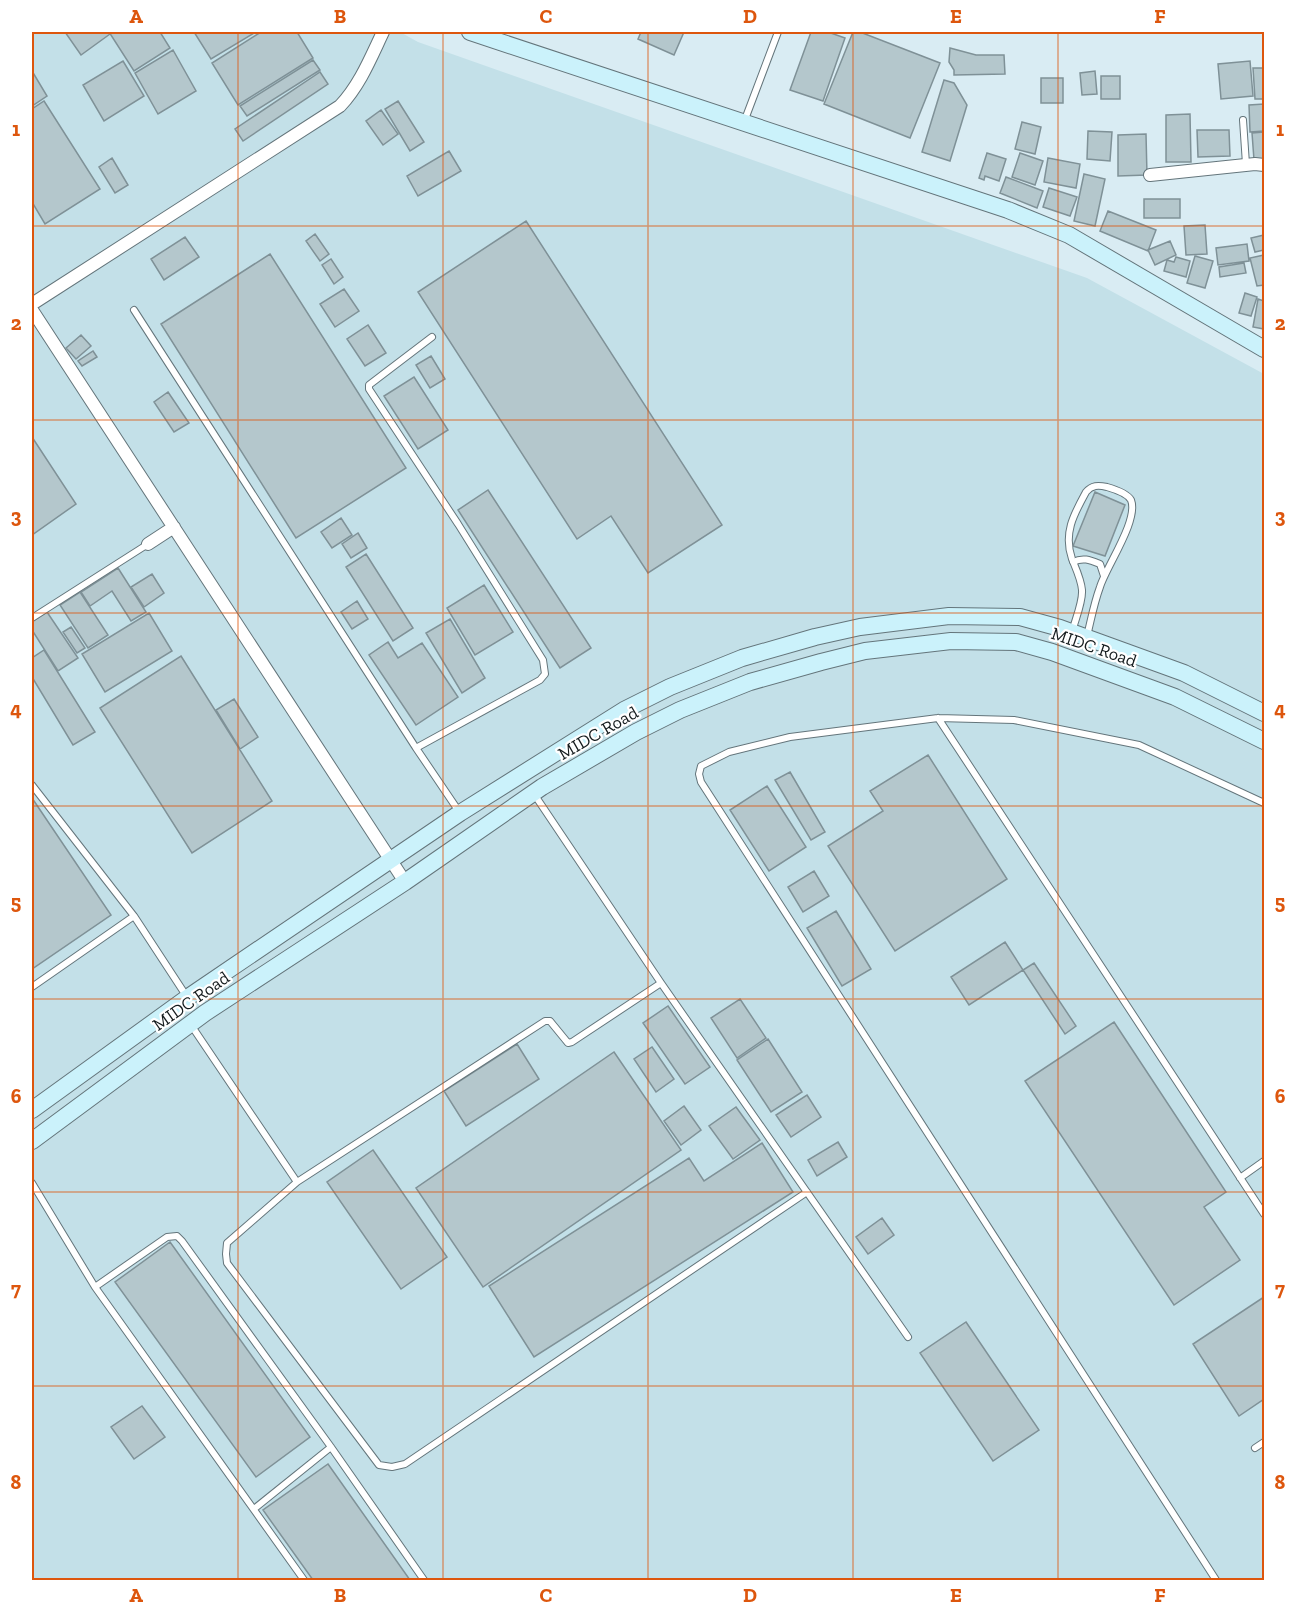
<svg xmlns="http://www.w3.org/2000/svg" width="1296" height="1612" viewBox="0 0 1296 1612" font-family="'Zilla Slab',serif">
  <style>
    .built { fill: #c3e0e8 }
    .building { fill: #b4c7cc; stroke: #7f9197; stroke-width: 1.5 }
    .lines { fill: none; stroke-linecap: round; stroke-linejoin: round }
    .lane-casing { stroke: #64757b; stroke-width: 8 }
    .street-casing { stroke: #64757b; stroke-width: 14 }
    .secondary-casing { stroke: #64757b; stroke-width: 18 }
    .lane { stroke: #fff; stroke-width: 6 }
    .street { stroke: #fff; stroke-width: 12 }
    .secondary { stroke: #cbf2fb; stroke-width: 16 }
    .grid { fill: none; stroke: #dd560d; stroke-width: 1.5; stroke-opacity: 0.55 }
    .labels { text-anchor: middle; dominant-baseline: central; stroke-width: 4.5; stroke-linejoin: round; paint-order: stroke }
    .street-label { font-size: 18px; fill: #141b1d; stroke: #fff }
    .neatline { fill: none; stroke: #dd560d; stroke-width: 2 }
    .grid-label { font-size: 20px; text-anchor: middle; font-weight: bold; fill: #dd560d }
  </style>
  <rect width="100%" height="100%" fill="#d9ecf3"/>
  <!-- built -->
  <path class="built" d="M32 32H400L418 42 1087 278 1264 374V1580H32Z"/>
  <!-- building -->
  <path class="building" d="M65 32H108L110 34 81 55Z
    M109 32H160L170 48 134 71Z
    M194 32H256L211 59Z
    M261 32H297L313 58 238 105 212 63Z
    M641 32H684L674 55 638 39Z
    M811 32H828L845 38 823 101 790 90Z
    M853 32H860L940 63 910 138 824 104Z
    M950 48 976 55H1004L1005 74 954 75V70L949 62Z
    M173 50 196 91 158 114 135 73Z
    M313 60 320 70 247 116 240 106Z
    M123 61 144 96 104 121 83 85Z
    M1250 61 1253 96 1221 99 1218 64Z
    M1253 68H1264V99H1255Z
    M32 71 47 96 32 106Z
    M1095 71 1097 94 1082 95 1080 73Z
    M320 72 328 84 243 141 235 129Z
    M1101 76H1120V99H1101Z
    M1041 78H1063V103H1041Z
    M944 80 954 83 967 105 950 161 922 152Z
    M44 101 100 189 45 224 32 202V109Z
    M398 101 424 142 410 151 385 109Z
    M1264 104V131L1250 132 1249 105Z
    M381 110 398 134 383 145 366 121Z
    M1190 114 1191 162H1166V115Z
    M1022 122 1041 127 1035 154 1015 149Z
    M1197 130H1229L1230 156 1198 157Z
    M1088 131 1112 132 1110 161 1087 159Z
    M1264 132V159L1254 160 1252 133Z
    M1146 134 1147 175 1118 176V135Z
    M449 151 461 171 418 196 407 176Z
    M987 153 1006 159 999 181 985 176 984 180 979 178Z
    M1020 153 1043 161 1035 185 1012 177Z
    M112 158 128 185 115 193 99 167Z
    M1048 158 1080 164 1076 188 1044 182Z
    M1084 174 1105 179 1095 226 1074 221Z
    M1006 177 1043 191 1037 208 1000 193Z
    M1049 188 1077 197 1070 216 1043 207Z
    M1144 199H1180V218H1144Z
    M1108 211 1156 230 1148 251 1100 231Z
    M526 221 722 525 648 573 611 516 577 539 418 292Z
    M1205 225 1207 254 1186 255 1184 226Z
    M315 234 329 254 320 261 306 241Z
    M1264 235V250L1255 252 1251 238Z
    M185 237 199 257 164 280 151 259Z
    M1170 241 1176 255 1155 265 1148 250Z
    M1247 244 1249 261 1218 265 1216 248Z
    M270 254 406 468 296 538 161 324Z
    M1264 255V285L1257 286 1250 258Z
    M1195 256 1213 261 1205 288 1187 283Z
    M1176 257 1190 261 1186 277 1164 271 1167 260 1174 262Z
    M331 259 343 277 334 284 322 265Z
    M1244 263 1246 273 1220 277 1219 267Z
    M344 289 359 311 335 327 320 304Z
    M1245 293 1257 297 1251 316 1239 313Z
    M1258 299 1264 301V329L1253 327Z
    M368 325 386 353 365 366 347 339Z
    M81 335 91 346 76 359 66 348Z
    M93 351 97 357 82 366 78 361Z
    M431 356 445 379 430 388 416 365Z
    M414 377 448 430 418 449 384 396Z
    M168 392 189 423 174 432 154 402Z
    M32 437 76 504 32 535Z
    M488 490 591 648 560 668 458 510Z
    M1095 492 1125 505 1105 556 1073 546Z
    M341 518 352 535 332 548 321 532Z
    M358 533 367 548 351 558 342 544Z
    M366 554 413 628 393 641 346 567Z
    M118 568 146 612 131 621 112 591 90 606 81 592Z
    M152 574 164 593 144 607 131 587Z
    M484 585 513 632 475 655 447 608Z
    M80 592 108 635 88 648 60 605Z
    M357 601 368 619 352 629 341 612Z
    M47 612 78 658 58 671 32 630V622Z
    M149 613 172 651 105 692 82 654Z
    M450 619 485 678 462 693 426 633Z
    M71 627 85 648 77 653 63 632Z
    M388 642 398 658 422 643 458 697 416 725 369 655Z
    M44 650 95 732 73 745 32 677V658Z
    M181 656 272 801 192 853 100 708Z
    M234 699 258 737 240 749 216 710Z
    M928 755 1007 879 895 951 828 846 883 811 870 791Z
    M790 772 825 832 811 840 775 780Z
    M767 786 806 847 769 871 730 810Z
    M32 798 111 915 32 969Z
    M814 871 829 896 803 912 788 887Z
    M836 911 871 969 842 986 807 928Z
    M1005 942 1023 970 969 1005 951 977Z
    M1034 963 1076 1026 1065 1034 1023 970Z
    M740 999 766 1038 737 1058 711 1018Z
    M668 1006 710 1067 685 1084 643 1023Z
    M1114 1022 1226 1192 1204 1207 1240 1260 1174 1305 1025 1081Z
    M768 1039 802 1092 771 1112 737 1060Z
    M517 1044 539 1079 466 1126 444 1091Z
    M652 1047 674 1079 656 1092 634 1059Z
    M614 1052 681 1150 483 1287 416 1188Z
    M807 1095 821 1117 791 1137 776 1115Z
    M684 1106 701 1130 681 1145 664 1121Z
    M736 1107 760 1140 733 1159 709 1126Z
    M838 1142 847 1157 817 1176 808 1160Z
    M762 1143 793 1192 534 1357 489 1286 689 1158 704 1181Z
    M373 1150 447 1257 401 1289 327 1182Z
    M882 1218 894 1235 868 1254 856 1237Z
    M170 1242 310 1437 256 1477 115 1282Z
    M1264 1297V1399L1239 1416 1193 1344Z
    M966 1322 1039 1430 993 1461 920 1353Z
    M142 1406 165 1437 134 1459 111 1427Z
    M328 1464 410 1580H313L263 1510Z"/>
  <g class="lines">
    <defs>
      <path id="lane" d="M1243 120 1246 164
        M744 122 778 32
        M134 310 416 748 460 813
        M1073 562C1083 557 1090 560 1100 564L1104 576
        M32 618 148 544
        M1072 632C1075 620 1083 602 1082 590 1081 579 1076 569 1072 559 1063 533 1074 514 1086 492 1092 485 1098 485 1107 487 1114 489 1127 493 1131 500 1139 520 1106 567 1100 587 1094 603 1091 620 1087 636
        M938 718 1264 1214
        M416 748 540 680 545 674 543 660 458 524 369 389V385L432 337
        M32 785 134 916 187 997
        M534 794 661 983 908 1337
        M661 983 572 1042 568 1043 550 1021H545L297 1182 227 1243 226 1254 227 1263 379 1465 392 1467 405 1464 807 1192
        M32 987 134 916
        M191 1025 297 1182
        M1240 1178 1264 1161
        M32 1183 95 1287 304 1580
        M95 1287 167 1237 177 1236 182 1241 331 1447 424 1580
        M1255 1448 1264 1442
        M254 1509 331 1447
        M1216 1580 701 782 699 774 701 766 729 752 790 737 938 718 1014 720 1139 745 1264 803"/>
      <path id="street" d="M1150 175 1255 164 1264 165
        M32 304 340 106C360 85 371 57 383 32
        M32 310 405 882
        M148 544 174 527"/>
      <path id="secondary" d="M470 32 1008 210 1069 235 1264 349
        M32 1110 187 998 460 813 624 710 670 687 742 658 815 637 860 627 949 616 1020 617 1060 628 1184 673 1264 713
        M32 1141 205 1013 405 882 542 787 636 732 680 710 750 682 821 662 865 651 951 641 1016 642 1052 652 1175 697 1264 741"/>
    </defs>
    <!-- lane casing -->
    <use href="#lane" class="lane-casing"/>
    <!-- street casing -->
    <use href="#street" class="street-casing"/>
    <!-- secondary casing -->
    <use href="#secondary" class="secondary-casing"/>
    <!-- lane -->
    <use href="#lane" class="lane"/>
    <!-- street -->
    <use href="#street" class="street"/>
    <!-- secondary -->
    <use href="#secondary" class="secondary"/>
  </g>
  <!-- grid -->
  <path class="grid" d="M238 32V1580M443 32V1580M648 32V1580M853 32V1580M1058 32V1580M32 226H1264M32 420H1264M32 613H1264M32 806H1264M32 999H1264M32 1192H1264M32 1386H1264"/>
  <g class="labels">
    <!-- street labels -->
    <g class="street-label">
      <text transform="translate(1094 647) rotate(19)">MIDC Road</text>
      <text transform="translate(598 733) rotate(-30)">MIDC Road</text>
      <text transform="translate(191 1001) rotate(-35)">MIDC Road</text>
    </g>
  </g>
  <!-- border -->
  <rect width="1296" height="1612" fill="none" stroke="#ffffff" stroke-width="66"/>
  <rect x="33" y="33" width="1230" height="1546" class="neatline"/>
  <g class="grid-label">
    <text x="136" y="23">A</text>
    <text x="340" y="23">B</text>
    <text x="546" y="23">C</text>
    <text x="750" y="23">D</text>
    <text x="956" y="23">E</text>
    <text x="1160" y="23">F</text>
    <text x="16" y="136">1</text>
    <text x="1280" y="136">1</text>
    <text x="16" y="330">2</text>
    <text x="1280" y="330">2</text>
    <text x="16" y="523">3</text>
    <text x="1280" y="523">3</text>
    <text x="16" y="716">4</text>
    <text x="1280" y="716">4</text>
    <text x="16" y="909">5</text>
    <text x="1280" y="909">5</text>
    <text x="16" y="1103">6</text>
    <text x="1280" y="1103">6</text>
    <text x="16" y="1296">7</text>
    <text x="1280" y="1296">7</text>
    <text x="16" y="1489">8</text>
    <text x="1280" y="1489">8</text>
    <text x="136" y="1602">A</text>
    <text x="340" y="1602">B</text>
    <text x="546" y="1602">C</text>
    <text x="750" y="1602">D</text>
    <text x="956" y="1602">E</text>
    <text x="1160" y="1602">F</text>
  </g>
</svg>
